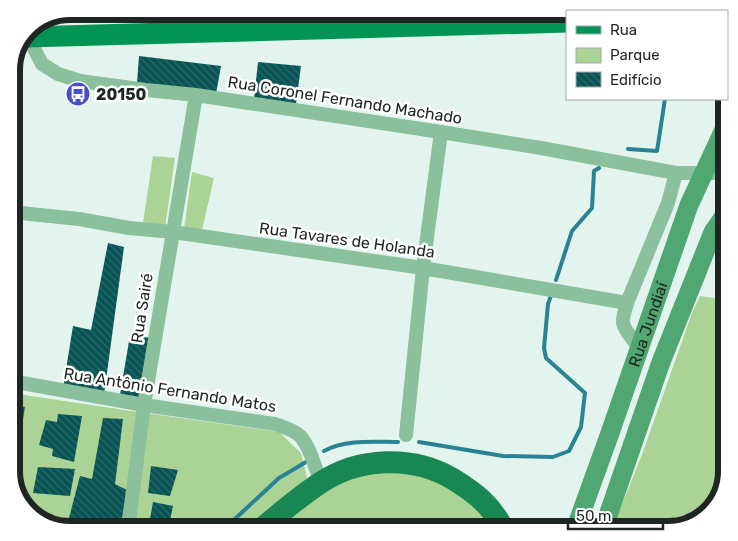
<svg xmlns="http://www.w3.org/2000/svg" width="738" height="541" viewBox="0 0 738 541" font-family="Rubik,sans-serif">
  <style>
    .green { fill: #acd396 }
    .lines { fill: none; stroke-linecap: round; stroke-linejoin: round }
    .stream { stroke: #298394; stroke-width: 4 }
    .building { fill: url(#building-back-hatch) }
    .minor { stroke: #8ac09b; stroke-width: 14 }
    .secondary { stroke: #50a772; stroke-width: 19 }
    .primary { stroke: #029454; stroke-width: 21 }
    .trunk { stroke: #188751; stroke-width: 22 }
    .labels { text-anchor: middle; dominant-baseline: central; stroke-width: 5; stroke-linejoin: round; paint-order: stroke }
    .poi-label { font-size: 16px; font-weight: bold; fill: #1f2523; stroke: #fff; text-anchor: start }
    .street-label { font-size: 16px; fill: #1f2523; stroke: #fff }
    .rim { fill: none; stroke: #1f2523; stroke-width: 6 }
  </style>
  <defs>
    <pattern id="building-back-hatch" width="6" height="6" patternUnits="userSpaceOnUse" patternTransform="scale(1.25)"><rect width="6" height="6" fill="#085454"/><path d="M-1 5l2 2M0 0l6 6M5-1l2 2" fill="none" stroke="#2c6969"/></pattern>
  </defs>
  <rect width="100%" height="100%" fill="#e3f4ef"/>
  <!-- green -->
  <path class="green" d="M153 156 175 158 165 228 143 223Z
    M192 172 214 178 202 230 184 229Z
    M700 296 727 300V471L714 507 668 530H612L644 449 692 313Z
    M11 393 138 412 279 432 301 453 307 478 252 530H70L34 517 11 474Z
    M407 456 504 530H260L343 472Z"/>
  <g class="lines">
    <!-- stream -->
    <path class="stream" d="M628 149 657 151 665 99
      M556 280 572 231 592 208 594 171 599 168
      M419 442 503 456 553 457 569 451 581 427 585 393 546 358 544 348 548 304 552 293
      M324 451C346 439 374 442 398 442
      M223 530 279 478 306 462"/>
  </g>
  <!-- building -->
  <path class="building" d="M139 56 221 66 216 94 137 83Z
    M258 62 301 66 296 104 254 99Z
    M108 243 124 247 104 395 63 388 73 326 91 330Z
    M130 335 151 338 142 399 120 395Z
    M11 405 25 407 16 464 11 463Z
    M58 414 82 416 74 462 52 456 53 449 39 445 46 420 57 422Z
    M103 418 123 419 115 484 127 490 120 530H114L69 518 80 476 92 479Z
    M151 466 178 470 170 496 148 493Z
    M38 467 75 469 70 496 33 493Z
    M153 502 173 506 168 530H148Z"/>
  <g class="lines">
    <!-- minor -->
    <path class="minor" d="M28 37 42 64 58 74 80 81 146 90 196 95 441 132 541 148 676 173H727
      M11 212 79 219 129 228 173 232 423 268 627 303C626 309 622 317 623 323 625 332 634 340 639 348
      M627 303 668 203 676 173
      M11 381 144 405 275 424C283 427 294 430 300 436 310 446 316 470 321 483
      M406 435 423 268 441 132
      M128 529 144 405 196 95"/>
    <!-- secondary -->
    <g class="secondary">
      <path id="s1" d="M575 530 610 433 689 205 727 123"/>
      <path d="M603 530 661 362 713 232 727 212"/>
    </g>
    <!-- primary -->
    <path class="primary" d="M26 37 567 22"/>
    <!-- trunk -->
    <path class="trunk" d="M260 530C279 514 299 497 320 483 359 457 413 455 453 479 477 494 491 505 504 530"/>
  </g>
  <!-- icons -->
  <defs>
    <symbol id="bus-disc" viewBox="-11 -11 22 22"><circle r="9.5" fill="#494ec4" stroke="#fff"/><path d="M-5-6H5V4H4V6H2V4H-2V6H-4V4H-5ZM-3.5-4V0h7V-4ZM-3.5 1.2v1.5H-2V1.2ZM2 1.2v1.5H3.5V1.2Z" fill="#fff"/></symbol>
  </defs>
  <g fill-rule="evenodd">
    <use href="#bus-disc" x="64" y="80" width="28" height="28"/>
  </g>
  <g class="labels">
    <!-- poi labels -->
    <g class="poi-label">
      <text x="96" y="94">20150</text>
    </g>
    <!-- street labels -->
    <g class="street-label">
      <text transform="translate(345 100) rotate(9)">Rua Coronel Fernando Machado</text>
      <text transform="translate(347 240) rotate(8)">Rua Tavares de Holanda</text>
      <text transform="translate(142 308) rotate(-81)">Rua Sairé</text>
      <text stroke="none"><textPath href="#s1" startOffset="218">Rua Jundiaí</textPath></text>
      <text transform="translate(170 390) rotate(9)">Rua Antônio Fernando Matos</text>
    </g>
  </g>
  <!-- crop -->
  <path d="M0 0H738V541H0ZM70 20H668A50 50 0 0 1 718 70V471A50 50 0 0 1 668 521H70A50 50 0 0 1 20 471V70A50 50 0 0 1 70 20Z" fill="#fff" fill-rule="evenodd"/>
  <path class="rim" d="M70 20H668A50 50 0 0 1 718 70V471A50 50 0 0 1 668 521H70A50 50 0 0 1 20 471V70A50 50 0 0 1 70 20Z"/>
  <!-- legend -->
  <rect x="566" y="10" width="162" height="90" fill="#ffffff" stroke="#a5a8a7"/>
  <rect x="576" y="26" width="25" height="8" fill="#029454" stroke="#a5a8a7"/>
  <text x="610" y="35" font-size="15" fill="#1f2523">Rua</text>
  <rect x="576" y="48" width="25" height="15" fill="#acd396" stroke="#a5a8a7"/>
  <text x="610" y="60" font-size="15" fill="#1f2523">Parque</text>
  <rect x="576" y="72" width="25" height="15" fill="url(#building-back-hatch)" stroke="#a5a8a7"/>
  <text x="610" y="85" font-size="15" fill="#1f2523">Edifício</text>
  <!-- scale -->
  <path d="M568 521v8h95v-8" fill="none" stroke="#1f2523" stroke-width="2.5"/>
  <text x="576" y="521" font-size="15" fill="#1f2523" stroke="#ffffff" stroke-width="4" paint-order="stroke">50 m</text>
</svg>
